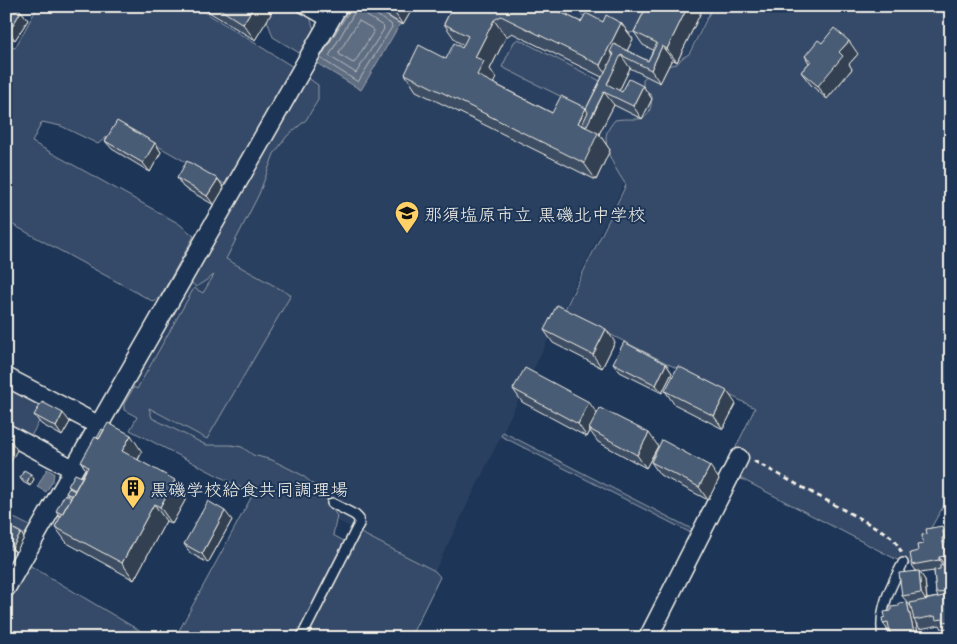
<svg xmlns="http://www.w3.org/2000/svg" width="957" height="644" viewBox="0 0 957 644" font-family="'Playpen Sans','Klee One',sans-serif">
  <style>
    .built { fill: #2a4060 }
    .green { fill: #354a67; stroke: #949ea8 }
    .water { fill: #5e6d82; stroke: #9aa2ab }
    .lines { fill: none; stroke-linecap: round; stroke-linejoin: round }
    .shore { stroke: #b8bcbf; stroke-width: 1 }
    .lane-casing { stroke: #f4f1e8; stroke-width: 12 }
    .street-casing { stroke: #f4f1e8; stroke-width: 21 }
    .path { stroke: #f4f1e8; stroke-width: 3; stroke-dasharray: 5 4; stroke-linecap: butt }
    .lane { stroke: #1d3557; stroke-width: 9 }
    .street { stroke: #1d3557; stroke-width: 18 }
    .wall { fill: #3e4e64; stroke: #f4f1e8; fill-rule: evenodd }
    .shaded-wall { fill: #324051; stroke: #f4f1e8; fill-rule: evenodd }
    .building { fill: #485b74; stroke: #f4f1e8 }
    .labels { text-anchor: middle; dominant-baseline: central; stroke-width: 4; stroke-linejoin: round; paint-order: stroke }
    .poi-label { font-size: 18px; fill: #f4f1e8; stroke: #1d3557; text-anchor: start }
  </style>
  <rect width="100%" height="100%" fill="#1d3557"/>
  <filter id="ink" filterUnits="userSpaceOnUse"><feTurbulence type="fractalNoise" baseFrequency=".02" numOctaves="2"/><feDisplacementMap in="SourceGraphic" scale="10" xChannelSelector="R" yChannelSelector="G"/><feConvolveMatrix kernelMatrix="1 2 1 2 8 2 1 2 1" color-interpolation-filters="sRGB"/></filter>
  <g filter="url(#ink)">
    <!-- built -->
    <path class="built" d="M344 6H711L435 571 118 407Z"/>
    <!-- green -->
    <path class="green" d="M38 6H195L290 65 318 85V100L306 120 287 136 274 154 259 194 226 259 291 295 207 439 149 408 152 418 206 445H231L242 447 253 455 272 460 302 475 314 485 324 495 337 516 333 535 351 545 359 532 435 571 440 577 410 638H175L253 494 130 430 137 417 124 410V404L134 387 137 389 194 288 203 293 214 275 196 287 186 278 235 190 121 125 98 144 61 126 42 122 32 142 178 223 194 236 160 297 154 302 6 221V45L15 48Z
      M262 6H307L314 30 301 54 273 37Z
      M575 6H645L650 18 643 31 629 33 618 26 591 21 576 11Z
      M713 6H951V493L909 566 736 476 742 456 736 447 755 408 564 311 626 185C617 171 606 155 606 138 606 131 611 125 615 120 638 116 650 128 652 96L643 89V79C654 70 663 66 677 64L682 58 689 54Z
      M518 39 610 86 596 114 502 67 514 42Z
      M6 385 47 407 30 438 6 426Z
      M503 432 694 530 691 533 501 436Z
      M6 514 32 527 27 536 13 528 6 540Z
      M29 565 152 638H6V597L23 568Z"/>
    <!-- water -->
    <path class="water" d="M346 6H371L400 24 361 90 313 61Z
      M47 469 54 473 53 480 46 492 37 487Z"/>
    <g class="lines">
      <!-- shore -->
      <path class="shore" d="M349 6V11L320 58 358 82 392 27 391 24 372 12 370 6
        M356 6 354 13 329 56 356 73 384 29 383 26 367 16 364 6
        M359 21 373 29 374 31 355 62 353 63 340 55 339 53Z"/>
      <defs>
        <path id="lane" d="M300 6 328 22
          M301 638 359 524V519L355 515 332 503
          M883 638C878 610 890 587 903 563"/>
        <path id="street" d="M6 377 98 425
          M6 433 73 469
          M6 588 338 6
          M648 638 739 458"/>
      </defs>
      <!-- lane casing -->
      <use href="#lane" class="lane-casing"/>
      <!-- street casing -->
      <use href="#street" class="street-casing"/>
      <!-- path -->
      <path class="path" d="M754 461 886 533 894 539 902 553"/>
      <!-- lane -->
      <use href="#lane" class="lane"/>
      <!-- street -->
      <use href="#street" class="street"/>
    </g>
    <!-- wall -->
    <path class="wall" d="M6 6 21 11 28 20 15 40 6 35Z
      M199 6H266L271 14 255 40Z
      M371 6H414L403 25Z
      M453 6H562L570 17 581 22H603L621 23 633 39 627 51 648 61 653 50 643 45 634 32 647 6H704L677 62 672 59 660 83 630 68 619 91 622 92 643 86 652 99 642 119 614 105 599 134 610 150 596 180 416 91 405 74 446 59 462 48 464 45 456 41 444 24ZM512 33 602 77 586 109V108L552 113 493 83 496 78 490 69 506 37Z
      M822 43 858 54 849 64 852 69 827 99 811 85 801 72 809 63 805 56Z
      M105 141 155 143 161 152 150 172 112 149Z
      M177 178 218 179 224 188 214 205 183 187Z
      M544 330 615 342 602 368 553 343Z
      M613 363 666 364 672 373 662 393 620 372Z
      M513 389 597 413 658 446 646 468 598 442 590 431 587 437 522 402Z
      M665 391 736 404 723 429 674 404Z
      M34 415 70 422 62 436 41 424Z
      M98 439 142 452 138 460 187 497 172 524 166 521 134 580 67 543 55 527 61 516 59 515 56 511 68 496 66 493 70 488 68 486 82 477 86 470 81 462Z
      M651 462 719 479 708 500 660 475Z
      M20 478 34 479 30 486 23 482Z
      M951 482V510L945 502Z
      M232 520 208 563 190 553 184 544Z
      M6 530 21 533 24 538 16 552 6 547Z
      M948 534 949 540H951V565H950L951 567V631H950L948 628 942 629 940 625 920 629 916 623 919 638H892L890 632H889L883 623 885 617 891 611 907 602 902 596 916 571 912 565 918 551ZM934 571 936 593 938 597 927 599 925 580 920 573Z"/>
    <!-- shaded-wall -->
    <path class="shaded-wall" d="M254 6H266L271 14 255 40 243 24Z
      M397 6H414L403 25 394 12Z
      M555 6H562L570 17 554 9Z
      M688 6H704L677 62 667 49Z
      M21 11 28 20 15 40 9 32Z
      M494 20 506 37 490 69 496 78 489 92 477 75 475 57Z
      M621 23 633 39 624 57 621 55 630 68 616 97 607 84 610 79 600 65ZM610 52 614 54 618 62Z
      M849 41 858 54 849 64 852 69 827 99 818 86 839 52Z
      M662 46 672 59 660 83 651 70Z
      M643 86 652 99 642 119 633 106Z
      M604 92 614 105 599 134 610 150 596 180 584 163 578 123 586 108 592 117Z
      M155 143 161 152 150 172 143 163Z
      M218 179 224 188 214 205 207 196Z
      M606 329 615 342 602 368 593 355Z
      M666 364 672 373 662 393 656 385Z
      M727 391 736 404 723 429 714 416Z
      M589 402 598 415 589 429 590 431 587 437 578 424Z
      M63 413 70 422 62 436 56 427Z
      M649 433 658 446 646 468 637 455Z
      M131 435 142 452 133 468 122 451Z
      M11 441 17 450 8 467 6 464V450Z
      M710 466 719 479 708 500 699 487Z
      M31 474 34 479 30 486 27 482Z
      M175 480 187 497 172 524 160 507Z
      M154 504 166 521 134 580 122 563Z
      M225 511 232 520 208 563 202 554Z
      M942 526 948 534 951 546 944 537Z
      M21 533 24 538 16 552 12 548Z
      M942 538 948 546V555L951 559V563L946 556Z
      M939 557 945 566V568L939 560Z
      M919 571 925 580 927 602 921 593Z
      M948 595 951 599V609Z
      M907 602 914 610V620L916 623 919 638H917L914 633Z"/>
    <!-- building -->
    <path class="building" d="M6 6H14L21 11 9 32 6 30Z
      M215 6H254L243 24Z
      M384 6H397L394 12Z
      M453 6H555L554 9 581 22 586 13 603 22 606 15 621 23 600 65 501 16 494 20 475 57 484 61 477 75 552 113 561 96 586 108 578 123 598 133 584 163 405 74 419 45 446 59 454 43 462 48 468 36 444 24Z
      M647 6H688L667 49 662 46 651 70 621 55 607 84 622 92 629 79 643 86 633 106 604 92 586 127 582 125 588 112 586 109 614 54 610 52 614 44 648 61 657 43 634 32Z
      M834 28 849 41 839 52 843 56 818 86 801 72 811 61 805 56 818 40 822 43Z
      M117 121 155 143 143 163 105 141Z
      M187 161 218 179 207 196 177 178Z
      M557 305 606 329 593 355 544 330Z
      M624 342 666 364 656 385 613 363Z
      M678 366 727 391 714 416 665 391Z
      M525 368 589 402 578 424 513 389Z
      M42 402 63 413 56 427 34 415Z
      M600 408 649 433 637 455 589 429Z
      M108 423 131 435 122 451 175 480 160 507 154 504 122 563 55 527 88 467 81 462 95 437 99 439Z
      M102 429 104 430 99 439 97 438Z
      M6 438 11 441 6 450Z
      M662 440 710 466 699 487 651 462Z
      M24 470 31 474 27 482 20 478Z
      M75 474 82 477 75 490 68 486Z
      M951 482V503L945 502Z
      M69 488 75 491 72 496 66 493Z
      M65 494 71 498 62 514 56 511Z
      M208 501 225 511 202 554 184 544Z
      M8 526 21 533 12 548 6 544V530Z
      M942 526 944 537 942 538 946 556 939 557V560L912 565 910 553 918 551 917 545 923 544 922 535 927 534 926 529Z
      M946 540H951V555H948Z
      M940 565H949L951 592 936 593 934 570 940 569Z
      M919 571 921 593 902 596 899 573Z
      M948 595 951 609V621L944 622 943 619 936 620 935 616 914 620 910 603Z
      M907 602 914 633 891 637 888 622 883 623 882 618 885 617 884 612 891 611V607L899 606V603Z"/>
  </g>
  <!-- icons -->
  <defs>
    <symbol id="school-pin" viewBox="-11 -11 22 30"><path d="M0 17L-7.5 6A9.5 9.5 0 1 1 7.5 6Z" fill="#ffd166" stroke="#1d3557"/><path d="M0-5L7-2L0 1L-7-2ZM-4 1L0 2.5L4 1V4Q0 6-4 4Z" fill="#111"/></symbol>
    <symbol id="building-pin" viewBox="-11 -11 22 30"><path d="M0 17L-7.5 6A9.5 9.5 0 1 1 7.5 6Z" fill="#ffd166" stroke="#1d3557"/><path d="M-4-6H4V6H1V3H-1V6H-4ZM-2.5-4.3h1.7v1.8h-1.7ZM.8-4.3h1.7v1.8H.8ZM-2.5-1h1.7V.8h-1.7ZM.8-1h1.7V.8H.8Z" fill="#111"/></symbol>
  </defs>
  <g fill-rule="evenodd">
    <use href="#school-pin" x="393" y="199" width="28" height="38"/>
    <use href="#building-pin" x="119" y="474" width="28" height="38"/>
  </g>
  <g class="labels">
    <!-- poi labels -->
    <g class="poi-label">
      <text x="424" y="213">那須塩原市立 黒磯北中学校</text>
      <text x="150" y="488">黒磯学校給食共同調理場</text>
    </g>
  </g>
  <!-- margin -->
  <rect width="957" height="644" fill="none" stroke="#1d3557" stroke-width="25"/>
  <rect x="12" y="12" width="932" height="619" fill="none" stroke="#f4f1e8" stroke-width="2" filter="url(#ink)"/>
</svg>
